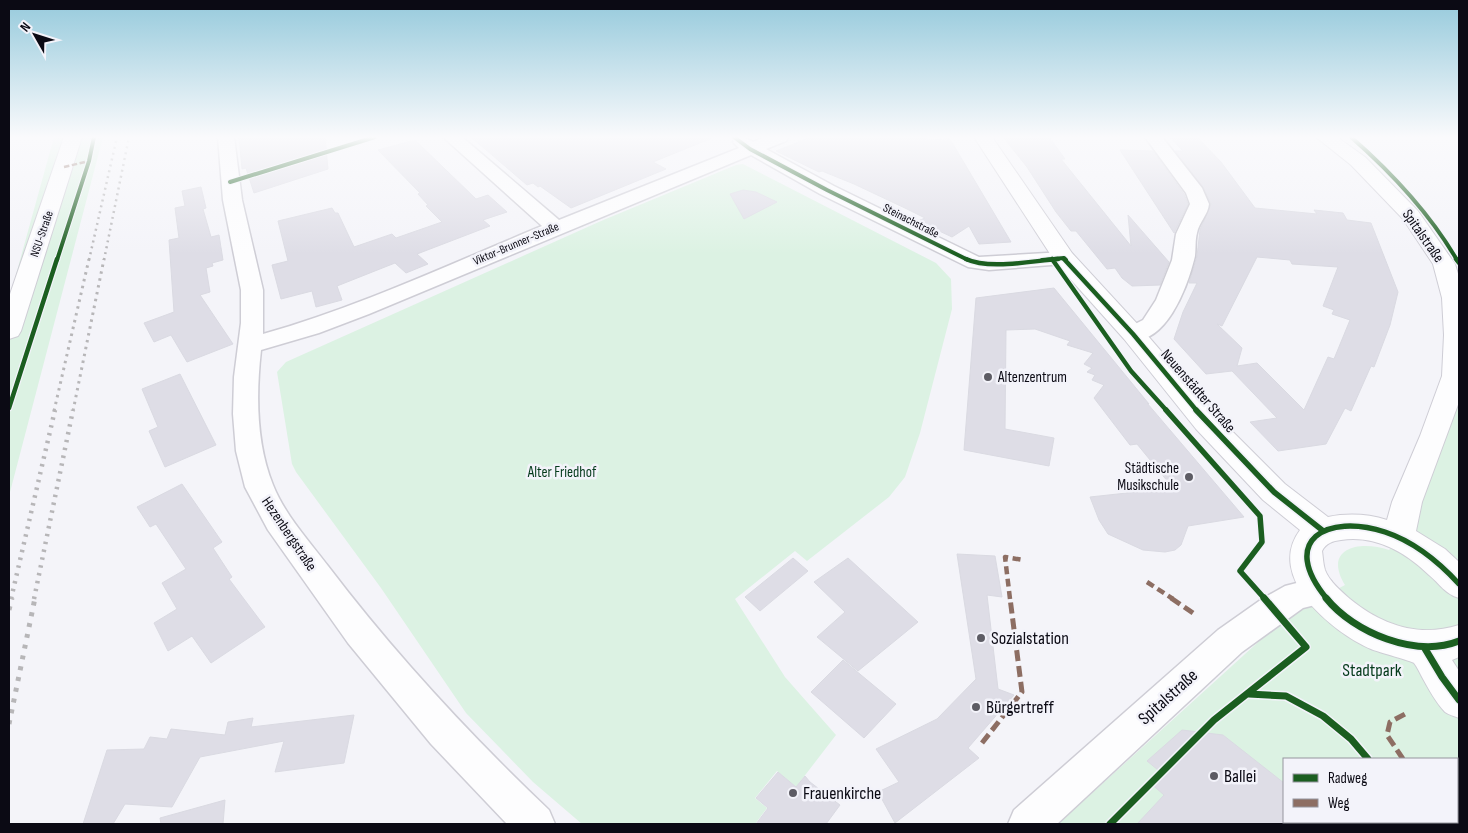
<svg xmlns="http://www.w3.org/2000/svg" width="1468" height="833" viewBox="0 0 1468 833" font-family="'Sofia Sans Condensed',sans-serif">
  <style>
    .green { fill: #dcf2e3; fill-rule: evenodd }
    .building { fill: #dedde6; stroke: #dadae2; fill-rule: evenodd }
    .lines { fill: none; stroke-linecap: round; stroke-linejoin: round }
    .street-casing { stroke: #cecdd5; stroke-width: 3 }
    .secondary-casing { stroke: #cecdd5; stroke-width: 2 }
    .street { fill: #fdfdfe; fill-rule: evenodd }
    .secondary { fill: #fdfdfe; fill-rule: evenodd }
    .rail-far3 { stroke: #b7b6b8; stroke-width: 2.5; stroke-dasharray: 2 4; stroke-linecap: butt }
    .rail-far2 { stroke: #b7b6b8; stroke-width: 3; stroke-dasharray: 2.5 4.5; stroke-linecap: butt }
    .rail-far1 { stroke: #b7b6b8; stroke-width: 4.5; stroke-dasharray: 2.5 5.5; stroke-linecap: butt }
    .rail { stroke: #b7b6b8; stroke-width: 5; stroke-dasharray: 4 7; stroke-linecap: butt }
    .quiet-far2 { stroke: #8d6e63; stroke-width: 2.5; stroke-dasharray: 5.5 2.5; stroke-linecap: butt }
    .quiet-far1 { stroke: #8d6e63; stroke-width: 4.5; stroke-dasharray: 8 4.5; stroke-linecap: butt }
    .quiet { stroke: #8d6e63; stroke-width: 5; stroke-dasharray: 11 5; stroke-linecap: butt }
    .cycleway-far3-casing { stroke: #f3f3fa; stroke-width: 6 }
    .cycleway-far2-casing { stroke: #f3f3fa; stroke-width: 7 }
    .cycleway-far1-casing { stroke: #f3f3fa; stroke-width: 9 }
    .cycleway-casing { stroke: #f3f3fa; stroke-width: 10 }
    .cycleway-far3 { stroke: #1b5e20; stroke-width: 4 }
    .cycleway-far2 { stroke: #1b5e20; stroke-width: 4.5 }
    .cycleway-far1 { stroke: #1b5e20; stroke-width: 5.5 }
    .cycleway { stroke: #1b5e20; stroke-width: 7 }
    .poi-dot { fill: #5d5c64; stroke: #f3f3fa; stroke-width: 2 }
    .labels { text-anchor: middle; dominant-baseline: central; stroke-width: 5; stroke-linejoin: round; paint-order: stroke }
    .far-street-label { font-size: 12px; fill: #0b0a14; stroke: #f3f3fa }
    .street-label { font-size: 15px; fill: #0b0a14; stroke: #f3f3fa }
    .poi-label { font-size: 15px; fill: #0b0a14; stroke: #f3f3fa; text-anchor: start }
    .park-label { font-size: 15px; fill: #043a1b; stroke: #f3f3fa }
    .near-poi-label { font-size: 18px; fill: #0b0a14; stroke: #f3f3fa; text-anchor: start }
    .near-park-label { font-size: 18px; fill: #043a1b; stroke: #f3f3fa }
    .near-street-label { font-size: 18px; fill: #0b0a14; stroke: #f3f3fa }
  </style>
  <rect width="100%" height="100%" fill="#f4f4f9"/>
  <!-- green -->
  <path class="green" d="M54 137H103L9 496V300Z
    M743 164 936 263 951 279 952 309 920 433 905 477 889 497 807 561 795 551 735 599 785 677 836 735 796 787 777 771 755 798 767 808 755 824H582L533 782 466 713 381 588 296 472 292 464 277 372 286 362 601 221 736 165Z
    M1459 403V824H1058L1287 616 1345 585C1322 547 1361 540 1389 550L1409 529ZM1284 759H1457V822H1284Z"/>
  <!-- building -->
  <path class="building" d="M239 137H325L328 169 254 193 246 168 242 169Z
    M471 137H712V138L653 162 666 169 571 208 540 186 538 187 533 183 527 185Z
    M811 137H926V140L950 139 1011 242 979 244 969 226 952 237 918 221 925 218 907 209 854 184 822 171 819 172 776 151Z
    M1003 137H1049L1065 159H1061L1131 246 1128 215 1169 262 1160 285 1132 286 1122 278 1115 268 1107 269 1076 231H1071L1056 212 1027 167Z
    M1170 137H1197L1221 162 1255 208 1317 214 1314 210 1343 213 1347 220 1371 223 1398 292 1390 325 1374 367 1371 366 1351 411 1345 408 1326 444 1278 451 1250 422 1277 418 1232 371 1206 374 1174 339 1183 312 1197 283H1189L1197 256 1200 230 1211 204 1203 187 1175 151H1183ZM1257 257 1290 260 1292 264 1338 267 1323 306 1334 310 1332 314 1350 320 1334 359 1328 357 1304 410 1257 363 1237 366 1242 348 1217 324 1222 326Z
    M415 140 476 199 488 195 507 212 483 220 490 226 417 254 428 264 406 273 395 263 337 286 342 300 316 307 312 291 281 299 272 265 288 261 278 221 332 208 335 213H338L354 247 392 234 396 238 442 222 426 206 428 205 418 194 420 193 378 150Z
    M1120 150 1153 151 1184 194 1188 204 1174 233Z
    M201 187 206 208 203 209 211 237 219 235 223 260 212 263 213 266 206 268 210 292 200 295 233 344 187 362 171 335 154 342 144 323 174 312 169 240 179 238 175 208 185 206 182 191Z
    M743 190 756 192 777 202 744 219 730 194Z
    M1054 288 1149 404 1147 403 1244 517 1188 526 1181 545 1175 550 1165 552 1143 550 1108 534 1099 520 1090 497 1173 488 1137 444 1130 445 1094 398 1104 385 1092 380 1095 375 1087 372 1092 368 1084 364 1093 353 1067 345 1070 341 1035 329 1006 330 1005 429 1054 438 1049 466 964 450 976 298Z
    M180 374 216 445 165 467 149 431 158 427 142 389Z
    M182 484 222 542 213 548 232 577 229 579 265 627 211 663 192 636 168 651 154 623 177 609 162 583 186 569 156 524 150 527 137 507Z
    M957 554 995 556 1002 597 987 595 998 689 1014 695 968 748 979 758 895 823 878 792 899 782 876 749 937 719 976 679Z
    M793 558 808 571 760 611 745 597Z
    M848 558 918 622 858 671 817 637 845 612 814 582Z
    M843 660 896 704 864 738 811 692Z
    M354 715 344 763 275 772 284 741 200 757 172 807 125 804 113 824H83L107 750 144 749 150 737 167 739 171 729 225 735 228 722 253 718 251 727Z
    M1182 730 1223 735 1284 783V824H1137L1164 795 1148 781 1158 770 1147 761Z
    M778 772 796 787 805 776 810 782 840 805 826 824H756L768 808 756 798Z
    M225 800 223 824H161L160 818Z"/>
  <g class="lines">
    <defs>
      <path id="street" d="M218 137H234L242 200 263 290V334C359 307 450 264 542 226L443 137H462L559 220 739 148 733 142 735 138 743 137 753 142 764 137H788L786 141 766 149 834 186 979 257 1064 252 1071 254 1074 258 1071 262 1064 264 989 270 968 267 820 194 751 155 369 314 319 333 261 350C256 395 256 443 273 485 285 515 309 541 328 566 395 654 469 734 549 810L555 824H507L431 744 348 643 268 530 245 487 236 451 233 414 234 377 241 323V290L223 200Z
        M1145 137H1162L1202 188 1209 204C1208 215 1199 222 1197 233 1195 240 1196 248 1195 256 1188 286 1165 350 1125 339L1121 334 1125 329 1143 320 1156 300 1172 260 1176 234 1190 204 1186 193Z
        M1320 577 1331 581 1336 591 1331 601 1303 608 1242 652 1057 824H1008L1014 810 1218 630 1262 599 1285 586Z"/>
      <path id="secondary" d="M64 137H82L21 331 18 336 9 339V297Z
        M974 137H992L1072 253 1142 329 1216 415 1285 484 1328 517C1348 513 1368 514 1387 520L1392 502 1420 436 1442 376 1444 335 1442 298 1433 264 1403 219 1351 165 1316 137H1337L1365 157 1418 211 1455 264 1459 277V402L1422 502 1416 531 1445 549 1459 562V598C1445 594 1440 584 1429 575 1405 552 1375 535 1341 540 1333 541 1326 543 1322 551 1323 557 1323 564 1325 570 1329 581 1341 591 1350 599 1382 625 1419 638 1459 625V657L1452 660 1459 671V718C1455 716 1449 715 1445 712 1436 703 1428 688 1422 677 1420 673 1417 667 1414 663 1412 661 1378 652 1371 649 1332 632 1265 577 1300 530L1263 500 1196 429 1124 339 1056 263Z"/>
    </defs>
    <!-- street casing -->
    <use href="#street" class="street-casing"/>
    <!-- secondary casing -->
    <use href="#secondary" class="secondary-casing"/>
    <!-- street -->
    <use href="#street" class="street"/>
    <!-- secondary -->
    <use href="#secondary" class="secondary"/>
    <!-- rail-far3 -->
    <path class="rail-far3" d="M89 260 117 137
      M104 260 129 137"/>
    <!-- rail-far2 -->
    <path class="rail-far2" d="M54 411 89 259
      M73 411 104 259"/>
    <!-- rail-far1 -->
    <path class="rail-far1" d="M11 599 55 410
      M34 599 73 410"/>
    <!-- rail -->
    <path class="rail" d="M9 610 12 598
      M9 724 35 598"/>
    <!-- quiet-far2 -->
    <path class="quiet-far2" d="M64 167 89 161"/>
    <!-- quiet-far1 -->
    <path class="quiet-far1" d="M1147 582 1173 599
      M1010 599 1005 557 1023 560"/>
    <!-- quiet -->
    <path class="quiet" d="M1171 598 1193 613
      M982 743 1022 692 1010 598
      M1403 759 1387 735 1390 722 1407 713
      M1422 822 1425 824
      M1448 822 1450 824"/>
    <defs>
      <path id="cycleway-far3" d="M734 137 750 149 827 190 968 260
        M1351 137C1392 173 1429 212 1457 260
        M230 182 375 137
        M57 260 89 161 94 137
        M1042 260 1064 258 1066 260"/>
      <path id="cycleway-far2" d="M966 259C989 270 1031 261 1058 259
        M1052 259 1131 371 1167 411
        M1064 259 1133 334 1197 411
        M1456 259 1459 263
        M9 408 57 259"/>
      <path id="cycleway-far1" d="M1166 410 1260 516 1262 542 1240 571 1265 599
        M1196 410 1274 492 1322 530
        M1327 599C1278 540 1327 513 1385 532 1415 542 1438 561 1459 584"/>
      <path id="cycleway" d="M1326 598C1354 633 1416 658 1459 641
        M1424 647 1442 677 1459 700
        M1249 694 1286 696 1323 716 1351 739 1368 759
        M1110 824 1214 720 1306 647 1264 598"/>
    </defs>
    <!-- cycleway-far3 casing -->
    <use href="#cycleway-far3" class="cycleway-far3-casing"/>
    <!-- cycleway-far2 casing -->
    <use href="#cycleway-far2" class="cycleway-far2-casing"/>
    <!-- cycleway-far1 casing -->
    <use href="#cycleway-far1" class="cycleway-far1-casing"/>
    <!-- cycleway casing -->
    <use href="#cycleway" class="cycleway-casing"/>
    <!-- cycleway-far3 -->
    <use href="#cycleway-far3" class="cycleway-far3"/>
    <!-- cycleway-far2 -->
    <use href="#cycleway-far2" class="cycleway-far2"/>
    <!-- cycleway-far1 -->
    <use href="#cycleway-far1" class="cycleway-far1"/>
    <!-- cycleway -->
    <use href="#cycleway" class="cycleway"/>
  </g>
  <!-- sky -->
  <linearGradient id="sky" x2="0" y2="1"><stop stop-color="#96cadc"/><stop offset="0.54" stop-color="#fafafc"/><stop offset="1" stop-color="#fafafc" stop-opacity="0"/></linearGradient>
  <rect width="1468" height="254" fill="url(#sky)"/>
  <!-- markers -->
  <g class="poi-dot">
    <circle cx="988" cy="377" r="5"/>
    <circle cx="1189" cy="477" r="5"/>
    <circle cx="981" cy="638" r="5"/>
    <circle cx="976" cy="707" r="5"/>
    <circle cx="1214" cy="776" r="5"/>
    <circle cx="793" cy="793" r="5"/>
  </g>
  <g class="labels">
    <!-- far-street labels -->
    <g class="far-street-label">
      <text transform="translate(911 221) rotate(27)">Steinachstraße</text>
      <text transform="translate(42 234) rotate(-71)">NSU-Straße</text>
      <text transform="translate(516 244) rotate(-23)">Viktor-Brunner-Straße</text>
    </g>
    <!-- street labels -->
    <g class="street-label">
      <text transform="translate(1423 236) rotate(55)">Spitalstraße</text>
      <text transform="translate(1198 391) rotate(49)">Neuenstädter Straße</text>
      <text transform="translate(289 534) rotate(56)">Hezenbergstraße</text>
    </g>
    <!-- poi labels -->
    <g class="poi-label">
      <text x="998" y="377">Altenzentrum</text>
      <text x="1179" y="468" text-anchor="end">Städtische<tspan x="1179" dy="17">Musikschule</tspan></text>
    </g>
    <!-- park labels -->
    <g class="park-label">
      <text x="562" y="472">Alter Friedhof</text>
    </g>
    <!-- near-poi labels -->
    <g class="near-poi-label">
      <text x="991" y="638">Sozialstation</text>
      <text x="986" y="707">Bürgertreff</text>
      <text x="1224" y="776">Ballei</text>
      <text x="803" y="793">Frauenkirche</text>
    </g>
    <!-- near-park labels -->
    <g class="near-park-label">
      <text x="1372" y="670">Stadtpark</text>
    </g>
    <!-- near-street labels -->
    <g class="near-street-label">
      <text transform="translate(1168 697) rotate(-42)">Spitalstraße</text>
    </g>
  </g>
  <!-- border -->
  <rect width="1468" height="833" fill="none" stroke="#0b0a14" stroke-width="20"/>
  <!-- legend -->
  <rect x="1283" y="758" width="175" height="65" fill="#f3f3fa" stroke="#96969e"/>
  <rect x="1293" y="774" width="25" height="8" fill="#1b5e20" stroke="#96969e"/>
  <text x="1328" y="783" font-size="15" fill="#0b0a14">Radweg</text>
  <rect x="1293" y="799" width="25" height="8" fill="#8d6e63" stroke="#96969e"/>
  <text x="1328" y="808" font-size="15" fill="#0b0a14">Weg</text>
  <!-- north arrow -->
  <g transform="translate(35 35) rotate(309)" stroke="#f3f3fa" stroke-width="4" paint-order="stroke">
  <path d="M0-4L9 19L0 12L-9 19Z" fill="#0b0a14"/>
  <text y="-8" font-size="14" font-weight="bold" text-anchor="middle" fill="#0b0a14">N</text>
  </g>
</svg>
